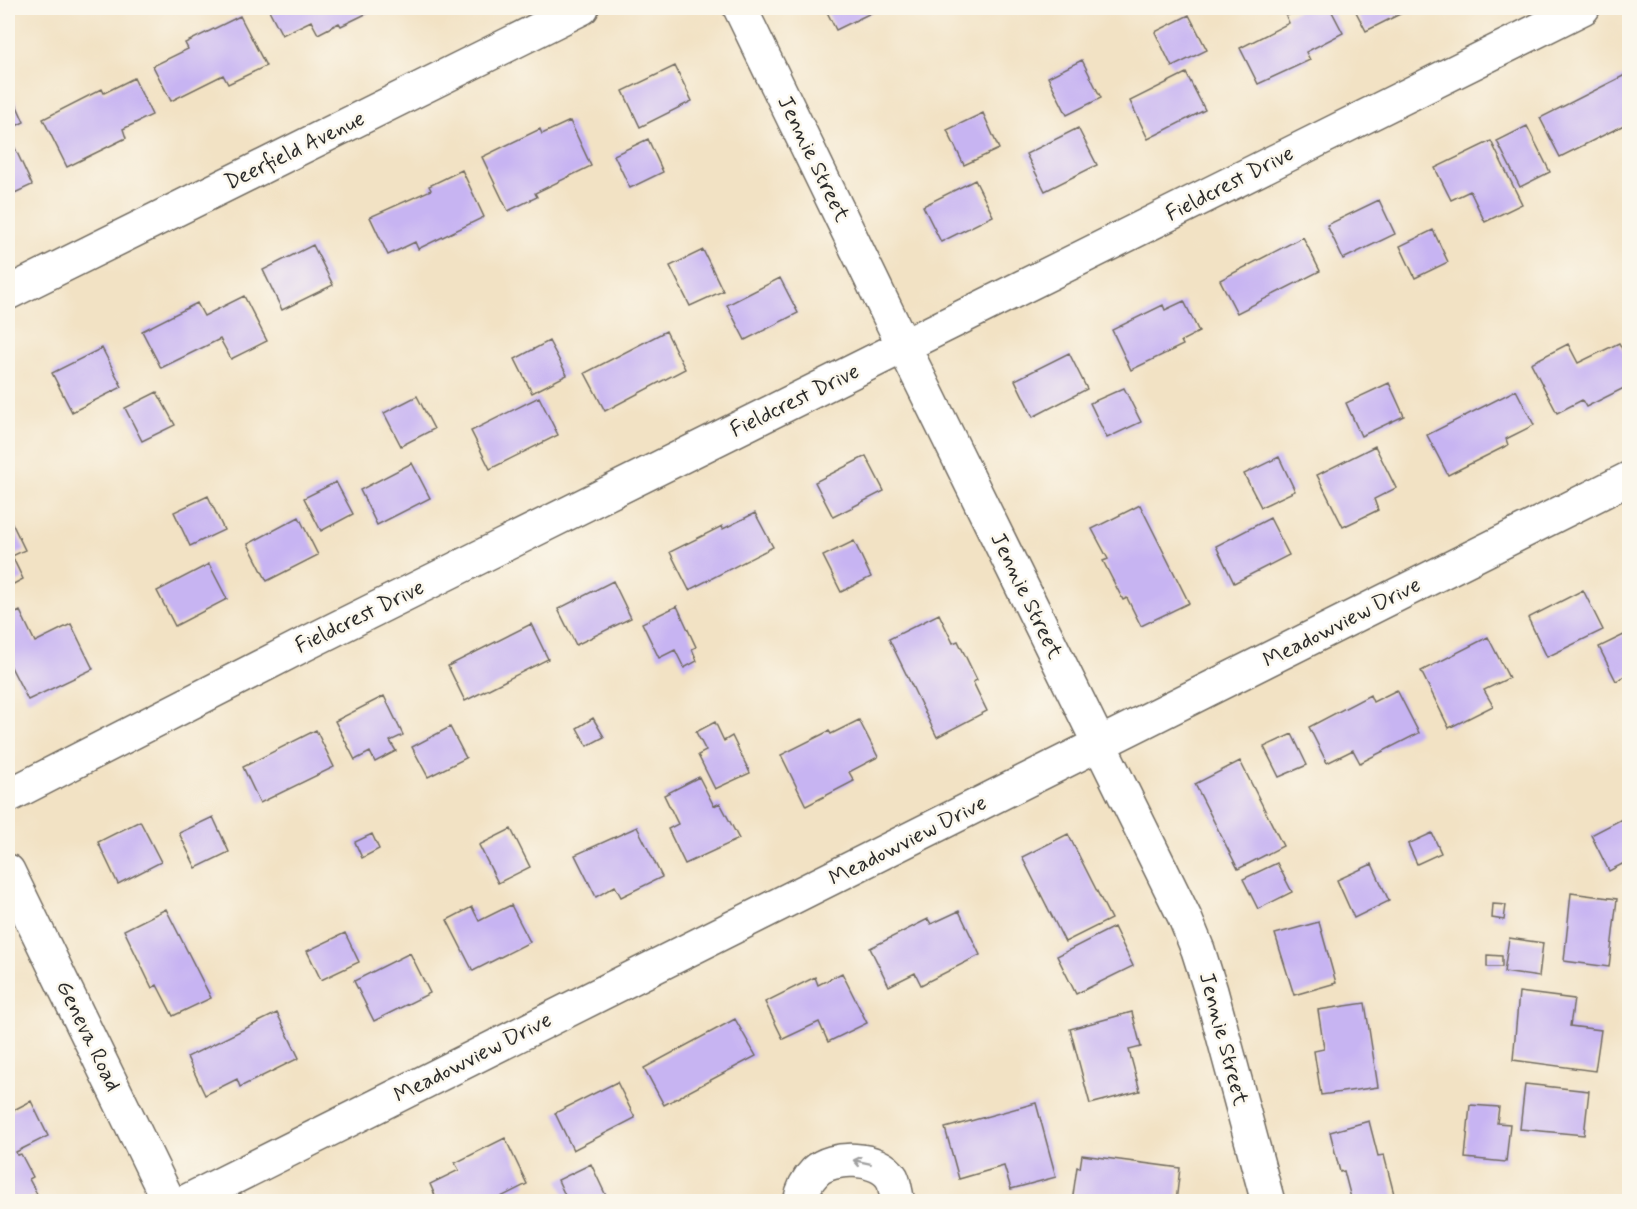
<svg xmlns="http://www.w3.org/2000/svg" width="1637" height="1209" viewBox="0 0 1637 1209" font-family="Mynerve,sans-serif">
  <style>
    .building { fill: #c7b4f2 }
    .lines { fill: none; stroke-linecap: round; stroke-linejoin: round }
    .minor-casing { stroke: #716b61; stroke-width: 36 }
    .minor { stroke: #fff; stroke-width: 33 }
    .oneway { stroke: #a0a0a0 }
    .labels { text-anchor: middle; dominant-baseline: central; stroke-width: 5; stroke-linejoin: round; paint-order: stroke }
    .street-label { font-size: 22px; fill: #2b2b2b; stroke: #fbf7ec }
  </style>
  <rect width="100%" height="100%" fill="#fbf7ec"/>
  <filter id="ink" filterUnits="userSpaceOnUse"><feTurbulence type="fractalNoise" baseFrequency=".0167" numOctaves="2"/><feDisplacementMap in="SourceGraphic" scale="12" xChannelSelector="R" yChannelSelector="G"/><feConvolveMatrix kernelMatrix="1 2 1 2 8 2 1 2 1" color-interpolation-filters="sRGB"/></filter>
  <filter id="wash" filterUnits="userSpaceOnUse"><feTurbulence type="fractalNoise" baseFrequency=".008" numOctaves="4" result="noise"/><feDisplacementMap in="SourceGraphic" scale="24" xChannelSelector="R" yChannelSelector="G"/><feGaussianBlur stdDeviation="1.35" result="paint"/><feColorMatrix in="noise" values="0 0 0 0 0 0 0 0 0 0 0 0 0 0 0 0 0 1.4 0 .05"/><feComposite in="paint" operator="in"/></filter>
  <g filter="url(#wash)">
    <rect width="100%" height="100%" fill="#f2e2c4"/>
    <g id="blocks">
      <!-- building -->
      <path class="building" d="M268 8H378L341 26 339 23 318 34 311 21 282 35Z
        M825 8H881L836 30Z
        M1304 8H1330L1343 33 1306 52 1310 60 1258 84 1240 48 1289 23 1286 16Z
        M1354 8H1412L1366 31Z
        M1189 15 1207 50 1172 67 1155 32Z
        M240 16 266 66 228 84 223 75 171 101 153 66 188 49 185 43Z
        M1082 60 1101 98 1067 115 1048 77Z
        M675 66 692 101 640 127 623 91Z
        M1186 73 1205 110 1148 139 1130 101Z
        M1627 74 1630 79V122L1560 157 1540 118Z
        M134 78 152 115 123 129 126 138 67 167 43 119 102 89 104 93Z
        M8 86 24 122 8 130Z
        M983 113 999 149 964 165 947 130Z
        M570 121 591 166 535 193 537 197 508 211 482 157 540 129 542 134Z
        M1527 126 1550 172 1520 187 1497 141Z
        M1078 128 1097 165 1045 191 1026 154Z
        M648 139 663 172 630 188 614 155Z
        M1491 141 1522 204 1485 222 1470 191 1451 200 1435 168Z
        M15 148 32 185 8 196V151Z
        M462 170 484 217 418 249 415 242 388 255 370 217 431 190 429 186Z
        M975 180 993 216 941 242 923 206Z
        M1379 200 1395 234 1343 259 1327 225Z
        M1433 230 1448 262 1415 278 1400 246Z
        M1303 237 1320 271 1237 313 1220 280Z
        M313 245 333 285 282 310 263 270Z
        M703 250 723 291 690 306 670 266Z
        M780 278 798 313 745 340 727 305Z
        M244 296 267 341 231 359 220 339 161 368 142 331 197 303 204 316Z
        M1184 301 1199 332 1181 341 1183 345 1131 370 1112 330 1163 305 1165 310Z
        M666 331 685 369 605 411 585 373Z
        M549 341 567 375 532 393 515 359Z
        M1619 343 1630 364V385L1586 407 1582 400 1557 413 1531 363 1568 344 1578 363Z
        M102 348 122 387 72 412 52 373Z
        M1069 353 1087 389 1033 417 1015 380Z
        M1389 383 1404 416 1361 436 1346 403Z
        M1124 388 1141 422 1107 438 1090 403Z
        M1516 390 1534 425 1506 439 1508 445 1448 475 1427 435Z
        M157 392 175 425 142 441 125 408Z
        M417 396 434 429 401 446 384 413Z
        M539 397 558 435 490 469 471 431Z
        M1375 446 1396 488 1374 499 1378 510 1343 527 1317 475Z
        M866 456 884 491 833 517 815 482Z
        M1279 457 1295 491 1261 507 1244 474Z
        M412 463 430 498 377 525 360 490Z
        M336 482 353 514 321 531 304 498Z
        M208 496 224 530 190 546 174 512Z
        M1140 505 1189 603 1141 626 1127 598 1123 600 1103 561 1108 559 1092 529Z
        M755 513 773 547 689 590 670 552 722 526 723 529Z
        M299 517 318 555 267 581 248 544Z
        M1270 518 1289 555 1234 583 1216 546Z
        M12 523 25 550 12 556 23 579 8 587V525Z
        M854 541 871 577 841 592 823 556Z
        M209 564 227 599 175 626 157 591Z
        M613 581 631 618 576 645 558 609Z
        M1583 590 1603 630 1547 657 1528 618Z
        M677 606 696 647 692 649 697 661 684 668 675 650 659 658 642 623Z
        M20 611 35 642 71 624 93 669 28 700 10 665 8 666V617Z
        M939 614 953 643 958 641 977 680 973 682 987 711 937 737 889 639Z
        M531 624 548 659 465 701 448 666Z
        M1630 632V674L1616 681 1599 647Z
        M1488 637 1509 678 1484 690 1493 706 1449 728 1421 671Z
        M1397 690 1419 733 1360 763 1353 750 1327 763 1309 727 1370 695 1373 702Z
        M384 696 403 735 390 741 396 751 375 762 370 752 355 760 335 721Z
        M593 718 604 737 587 746 577 728Z
        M859 720 878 757 849 772 854 781 806 806 781 755 829 731 831 734Z
        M715 722 724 741 732 736 750 773 715 789 698 755 706 751 696 732Z
        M450 727 466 758 428 777 412 747Z
        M316 730 334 767 260 803 243 767Z
        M1292 734 1307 765 1279 777 1264 747Z
        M1240 761 1283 846 1238 869 1195 784Z
        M699 777 714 806 720 803 739 839 685 864 668 829 678 824 664 795Z
        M213 817 229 852 196 868 179 833Z
        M1622 819 1627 829 1630 828V860L1609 871 1591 835Z
        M140 821 161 862 118 884 98 842Z
        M637 827 662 877 621 897 615 886 596 897 575 855Z
        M511 829 530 867 498 883 479 845Z
        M1432 833 1441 853 1417 864 1408 844Z
        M372 834 379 849 362 858 355 842Z
        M1068 834 1111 919 1065 942 1022 857Z
        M1277 863 1292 892 1258 909 1243 879Z
        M1372 864 1389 901 1354 918 1337 880Z
        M1571 893 1617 899 1609 967 1564 961Z
        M1493 904 1506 905 1504 920 1492 918Z
        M511 905 530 942 473 971 447 920 472 907 479 921Z
        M166 909 211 998 173 1016 157 985 152 988 124 930Z
        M959 911 980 955 921 985 915 973 889 986 870 948 928 919 931 924Z
        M1319 922 1336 983 1294 995 1275 934Z
        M1114 927 1133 966 1076 994 1057 956Z
        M345 933 359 962 321 980 307 951Z
        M1509 938 1543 943 1539 977 1504 972Z
        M410 953 430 993 374 1021 354 981Z
        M1487 955 1502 956V967H1487Z
        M842 973 867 1023 828 1042 819 1022 783 1039 765 1002 815 977 818 985Z
        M1519 992 1574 999 1570 1026 1601 1030 1595 1071 1513 1060Z
        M1365 1003 1378 1087 1321 1095 1314 1051 1324 1049 1318 1010Z
        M1132 1012 1141 1047 1129 1050 1140 1091 1090 1104 1070 1029Z
        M277 1013 299 1058 240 1087 237 1079 205 1095 187 1057Z
        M735 1019 756 1056 664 1105 644 1068Z
        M617 1082 635 1118 573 1150 555 1113Z
        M1525 1084 1589 1091 1584 1135 1520 1129Z
        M31 1101 48 1136 16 1152 17 1155 21 1154 33 1177 29 1179 37 1194 23 1202H8V1113Z
        M1036 1103 1056 1177 1011 1189 1004 1166 959 1179 945 1128Z
        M1470 1105 1499 1107 1497 1123 1510 1124 1506 1162 1465 1158Z
        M1369 1121 1378 1156 1384 1155 1396 1202H1352L1344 1171 1340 1172 1330 1132Z
        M505 1138 527 1184 491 1202H438L430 1184 459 1170 455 1163Z
        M1082 1155 1180 1168 1176 1202H1072L1077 1167 1080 1168Z
        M591 1164 608 1200 568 1202 558 1180Z"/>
    </g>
  </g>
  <g filter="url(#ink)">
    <use href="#blocks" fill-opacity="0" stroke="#716b61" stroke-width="1.5"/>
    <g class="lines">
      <defs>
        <path id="minor" d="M740 8 904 347 1185 918 1198 950 1211 991 1268 1202
          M8 293 582 8
          M8 796 305 644 1583 8
          M8 871 169 1202
          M185 1202 1630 478
          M800 1202C802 1191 807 1180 815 1172 832 1155 879 1156 892 1178 895 1184 896 1195 898 1202"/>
      </defs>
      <!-- minor casing -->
      <use href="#minor" class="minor-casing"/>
      <!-- minor -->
      <use href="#minor" class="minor"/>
    </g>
    <!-- one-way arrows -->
    <defs><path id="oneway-shaft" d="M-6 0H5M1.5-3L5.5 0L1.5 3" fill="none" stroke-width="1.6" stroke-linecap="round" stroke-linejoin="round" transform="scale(1.5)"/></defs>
    <use class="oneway" href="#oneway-shaft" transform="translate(862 1162) rotate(-168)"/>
  </g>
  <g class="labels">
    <!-- street labels -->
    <g class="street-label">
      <text transform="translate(295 151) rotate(-26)">Deerfield Avenue</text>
      <text transform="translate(813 159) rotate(64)">Jennie Street</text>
      <text transform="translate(1230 184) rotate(-27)">Fieldcrest Drive</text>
      <text transform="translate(795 401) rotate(-26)">Fieldcrest Drive</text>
      <text transform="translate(1026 596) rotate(64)">Jennie Street</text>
      <text transform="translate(360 617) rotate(-26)">Fieldcrest Drive</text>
      <text transform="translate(1342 623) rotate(-27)">Meadowview Drive</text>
      <text transform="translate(908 841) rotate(-27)">Meadowview Drive</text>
      <text transform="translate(88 1036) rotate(64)">Geneva Road</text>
      <text transform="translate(1223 1039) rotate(75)">Jennie Street</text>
      <text transform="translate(473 1058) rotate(-27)">Meadowview Drive</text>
    </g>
  </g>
  <!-- margin -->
  <rect width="1637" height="1209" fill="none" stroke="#fbf7ec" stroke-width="30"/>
</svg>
